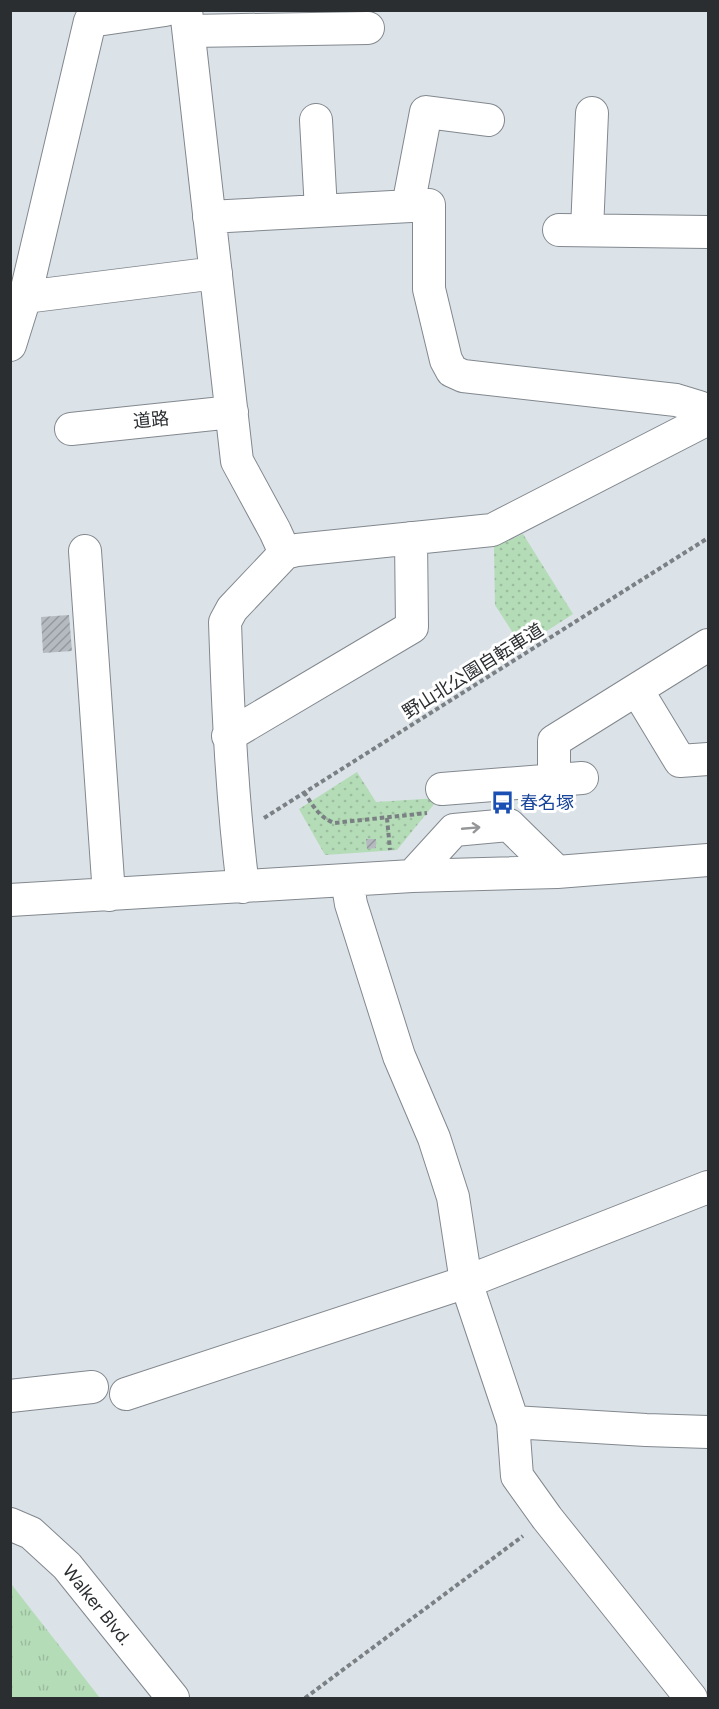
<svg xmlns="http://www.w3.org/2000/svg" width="719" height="1709" viewBox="0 0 719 1709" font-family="Figtree,'Noto Sans JP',sans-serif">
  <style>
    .grass { fill: url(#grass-tufts) }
    .park { fill: url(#park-dots) }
    .building { fill: url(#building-hatch) }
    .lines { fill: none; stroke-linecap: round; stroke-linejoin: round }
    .minor-casing { stroke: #82888e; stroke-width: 34 }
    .path { stroke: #7b8084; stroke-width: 4; stroke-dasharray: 4.5 3; stroke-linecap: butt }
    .minor { stroke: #fff; stroke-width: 32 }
    .oneway { stroke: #959698 }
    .labels { text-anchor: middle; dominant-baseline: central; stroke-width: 6; stroke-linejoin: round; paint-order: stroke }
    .street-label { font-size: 18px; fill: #2b2e30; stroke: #fff }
    .transit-label { font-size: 18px; fill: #164399; stroke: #fff; text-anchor: start }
  </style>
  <defs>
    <pattern id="grass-tufts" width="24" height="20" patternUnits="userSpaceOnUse" patternTransform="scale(1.5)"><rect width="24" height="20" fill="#b4dcb7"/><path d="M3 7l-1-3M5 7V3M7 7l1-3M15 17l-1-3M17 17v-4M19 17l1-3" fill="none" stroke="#9bbd9e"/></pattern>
    <pattern id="park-dots" width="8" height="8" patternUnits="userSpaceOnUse" patternTransform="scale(1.5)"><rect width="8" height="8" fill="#b4dcb7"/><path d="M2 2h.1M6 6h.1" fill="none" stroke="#9bbd9e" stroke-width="1.8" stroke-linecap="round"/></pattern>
    <pattern id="building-hatch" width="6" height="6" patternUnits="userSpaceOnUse" patternTransform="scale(1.5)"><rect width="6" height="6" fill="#b4bac0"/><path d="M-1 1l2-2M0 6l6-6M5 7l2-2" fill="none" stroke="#93989c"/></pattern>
  </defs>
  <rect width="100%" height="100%" fill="#dbe2e8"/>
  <!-- grass -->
  <path class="grass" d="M10 1584 12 1585 100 1698H11Z"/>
  <!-- park -->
  <path class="park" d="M523 534 573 614 522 647 495 605 494 547Z
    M357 772 376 802 439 798 397 850 325 855 299 809Z"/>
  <!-- building -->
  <path class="building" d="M69 615 72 651 43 653 41 617Z
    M366 839H376V848L367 849Z"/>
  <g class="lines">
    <defs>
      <path id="minor" d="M186 10 237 461 275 531 285 553
        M189 31 368 28
        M316 120 321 210
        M408 206 426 112 488 120
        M209 217 429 205V289L446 360 452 371 463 376 676 400 699 407 708 412
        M559 230 708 232
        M587 230 592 113
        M25 297 216 273
        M10 345 25 297 90 21 165 10
        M71 429 232 412
        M85 551 109 895
        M637 690 680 761 708 759
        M228 736 412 627 411 538
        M554 780V741L708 645
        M442 789 582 778
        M412 876 454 830 509 825 557 872
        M347 880 351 904 399 1056 434 1138 453 1197 466 1282 513 1422 646 1430 708 1432
        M243 887C232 798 228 712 225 622L232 609 285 553 297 550 492 530 708 419
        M10 900 412 876 557 872 708 860
        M126 1394 466 1282 708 1187
        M10 1396 92 1387
        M513 1422 517 1476 547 1518 691 1698
        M10 1524 31 1533 67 1566 173 1698"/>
    </defs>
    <!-- minor casing -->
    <use href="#minor" class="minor-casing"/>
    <!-- path -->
    <path class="path" d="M304 792C313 806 319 817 334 823L427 813
      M264 818 708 538
      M387 818 390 850
      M305 1698 523 1536"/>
    <!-- minor -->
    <use href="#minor" class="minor"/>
  </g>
  <!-- one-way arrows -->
  <defs><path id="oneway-shaft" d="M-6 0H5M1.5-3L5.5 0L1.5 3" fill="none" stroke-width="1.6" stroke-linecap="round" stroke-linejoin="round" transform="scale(1.5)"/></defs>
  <use class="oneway" href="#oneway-shaft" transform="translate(471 828) rotate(-5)"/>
  <!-- icons -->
  <defs>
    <symbol id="bus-bare" viewBox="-9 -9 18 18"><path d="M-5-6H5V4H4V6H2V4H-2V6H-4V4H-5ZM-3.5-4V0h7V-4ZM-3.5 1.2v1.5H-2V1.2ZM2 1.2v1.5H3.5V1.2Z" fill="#1a4fb4" stroke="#fff" stroke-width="2.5" paint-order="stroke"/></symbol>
  </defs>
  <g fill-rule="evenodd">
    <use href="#bus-bare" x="486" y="786" width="33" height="33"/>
  </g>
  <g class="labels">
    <!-- street labels -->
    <g class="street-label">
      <text transform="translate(151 420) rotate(-6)">道路</text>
      <text transform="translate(473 671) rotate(-32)">野山北公園自転車道</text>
      <text transform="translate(97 1605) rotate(51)">Walker Blvd.</text>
    </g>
    <!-- transit labels -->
    <g class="transit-label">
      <text x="520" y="803">春名塚</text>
    </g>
  </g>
  <!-- border -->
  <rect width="719" height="1709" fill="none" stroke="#2b2e30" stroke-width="24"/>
</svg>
